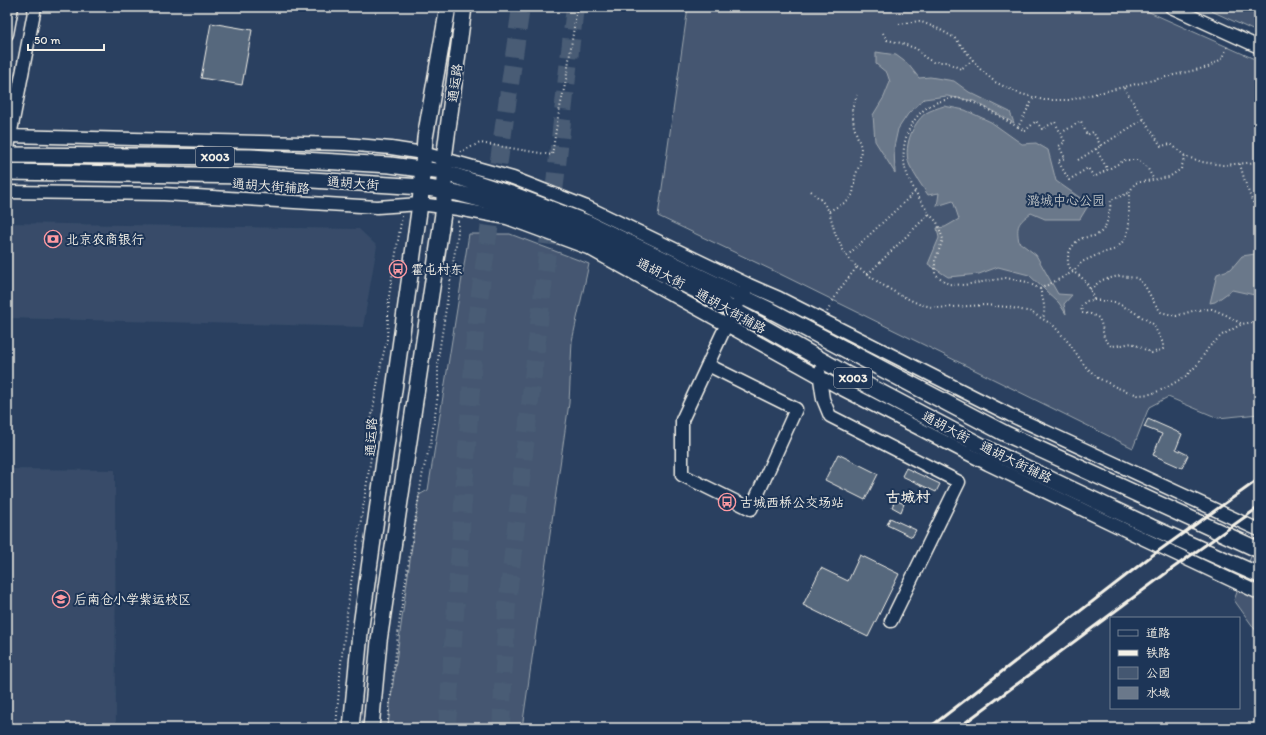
<svg xmlns="http://www.w3.org/2000/svg" width="1266" height="735" viewBox="0 0 1266 735" font-family="Itim,'LXGW WenKai TC',sans-serif">
  <style>
    .built { fill: #374c69 }
    .green { fill: #445771; stroke: #9ca4ac }
    .water { fill: #6a788a; stroke: #a1a8b0 }
    .building { fill: #56677d; stroke: #f4f1e8 }
    .lines { fill: none; stroke-linecap: round; stroke-linejoin: round }
    .highway-tunnel { stroke: #485b74; stroke-width: 18; stroke-dasharray: 18 9; stroke-linecap: butt }
    .minor-casing { stroke: #f4f1e8; stroke-width: 15 }
    .major-casing { stroke: #f4f1e8; stroke-width: 18 }
    .path { stroke: #f4f1e8; stroke-width: 2; stroke-dasharray: 1 3; stroke-linecap: butt }
    .minor { stroke: #1d3557; stroke-width: 12 }
    .major { stroke: #1d3557; stroke-width: 15 }
    .rail { stroke: #f4f1e8; stroke-width: 3 }
    .labels { text-anchor: middle; dominant-baseline: central; stroke-width: 4; stroke-linejoin: round; paint-order: stroke }
    .shield { fill: #1d3557; stroke: #b4b9bc; stroke-width: 1 }
    .shield-label { font-size: 12px; font-weight: bold; fill: #f4f1e8 }
    .street-label { font-size: 13px; fill: #f4f1e8; stroke: #1d3557 }
    .park-label { font-size: 13px; fill: #bfc3c4; stroke: #1d3557 }
    .poi-label { font-size: 13px; fill: #f4f1e8; stroke: #1d3557; text-anchor: start }
    .quarter-label { font-size: 15px; font-weight: bold; fill: #f4f1e8; stroke: #1d3557 }
  </style>
  <rect width="100%" height="100%" fill="#2a4060"/>
  <filter id="ink" filterUnits="userSpaceOnUse"><feTurbulence type="fractalNoise" baseFrequency=".025" numOctaves="2"/><feDisplacementMap in="SourceGraphic" scale="8" xChannelSelector="R" yChannelSelector="G"/><feConvolveMatrix kernelMatrix="1 2 1 2 8 2 1 2 1" color-interpolation-filters="sRGB"/></filter>
  <g filter="url(#ink)">
    <!-- built -->
    <path class="built" d="M7 223 359 229 377 246 363 327 7 318Z
      M7 469 115 470 116 728H7Z"/>
    <!-- green -->
    <path class="green" d="M688 7H1138L1259 61V414L1218 418 1168 397 1149 407 1133 448 774 271 658 216Z
      M1203 7H1259V33Z
      M469 234H510L589 264 572 341 569 403 522 728H388L390 705 419 495 428 490Z
      M1259 536V635L1234 600Z"/>
    <!-- water -->
    <path class="water" d="M876 52 896 55 908 64 919 78 930 77 954 81 969 92 1010 112 1014 123 974 101 947 96 924 99 908 114 898 129 894 147 895 173 875 141 873 115 884 97 890 82 887 73 876 64Z
      M944 106 965 110 991 122 1022 144 1036 143 1048 150 1056 181 1089 204 1080 219H1045L1031 213C1018 223 1016 225 1019 242L1036 255 1058 294 1072 295 1064 304 1066 314 1059 303 1029 275 998 267 979 274 948 277 928 264 939 238 937 228 945 227 959 219 953 201 937 206 939 193 928 195C922 186 915 176 910 166 902 150 912 123 926 113 931 110 938 108 944 106Z
      M1259 249V296L1232 290 1215 302 1210 303 1217 274 1231 269 1242 256 1255 254Z"/>
    <!-- building -->
    <path class="building" d="M211 23 252 30 242 85 201 78Z
      M1148 419 1182 434 1176 449 1188 455 1182 468 1153 455 1162 434 1144 427Z
      M838 454 878 474 865 500 825 480Z
      M906 468 940 484 936 492 902 476Z
      M895 500 904 504 901 512 892 507Z
      M890 518 916 530 912 537 887 525Z
      M860 555 899 574 868 637 803 605 821 568 848 581Z"/>
    <g class="lines">
      <!-- highway-tunnel -->
      <path class="highway-tunnel" d="M447 728 476 321 521 7
        M501 728 507 605 575 7"/>
      <defs>
        <path id="minor" d="M1171 7 1259 47
          M7 34 12 7
          M7 136 345 144 391 148 423 153 513 178 587 207 749 285 779 298 1010 415 1259 530
          M7 155 10 136 35 7
          M7 192 164 194 377 207 420 204 458 209 507 218 588 248 838 387 988 464 1144 539 1259 593
          M708 365 796 409 751 509 682 475V420L722 334 746 289
          M819 372 823 399 830 416 959 482 891 621"/>
        <path id="major" d="M7 155 250 157 390 165 443 172 514 195 588 223 772 311 1004 433 1259 550
          M7 172 249 176 422 187 457 193 513 208 586 236 714 299 848 375 995 453 1151 527 1259 575
          M351 728 360 633 420 204 425 138 448 7
          M371 728 379 641 444 207V159L464 7"/>
      </defs>
      <!-- minor casing -->
      <use href="#minor" class="minor-casing"/>
      <!-- major casing -->
      <use href="#major" class="major-casing"/>
      <!-- path -->
      <path class="path" d="M899 24 919 21 939 29 956 39 980 69 995 82 1018 93 1044 100H1069L1208 67 1223 58 1228 45
        M883 33 887 40 901 43 917 49 924 57 933 62H946L961 69 973 60
        M1124 88 1161 146 1171 144 1185 156 1202 162 1223 165 1259 162
        M1018 127 1025 131 1036 121 1042 129 1055 122 1065 142 1059 146 1065 158 1058 161 1069 180 1088 168 1094 177 1125 160H1138L1147 167 1154 180
        M1061 133 1081 121 1087 135 1093 132 1101 146
        M1096 149 1108 170
        M460 152 480 143 552 155 558 117 566 80 577 7
        M1078 160 1144 119
        M1240 164C1243 175 1251 205 1259 210
        M811 191 822 201 829 211 835 233 846 256 857 267 839 290 827 312
        M829 211 848 201 853 194 855 177 860 163 861 147 854 127 852 109 857 95
        M929 214 937 222 943 239 935 261V274L948 284 964 285 1006 278 1027 282 1040 289C1043 299 1046 308 1043 319
        M847 256 916 191
        M857 267 881 284 900 295 919 304 936 308 985 305 1008 307 1031 312 1053 325 1069 343 1085 366 1098 378 1118 388 1138 395 1151 394 1166 388 1186 376 1197 365 1209 347 1222 335 1242 324 1259 321
        M868 274 929 214C921 201 911 186 906 171 897 141 914 106 945 100 948 99 951 98 954 98 976 99 999 117 1018 127L1034 97
        M1040 289 1073 272 1082 262 1099 254 1116 249 1126 238 1129 226V193L1135 183 1169 177 1181 169 1185 156
        M1090 289 1102 280 1119 276 1137 278 1145 286 1155 304 1161 312 1176 316 1196 310 1212 309 1226 315 1242 324
        M1094 300 1115 302 1134 312 1153 324 1163 343V349L1152 353 1132 343 1122 345 1111 346 1104 338 1102 326 1099 318 1091 314 1082 313 1081 306 1086 301 1094 300C1091 292 1089 284 1082 278 1078 274 1071 272 1069 266 1065 256 1072 244 1080 239 1086 236 1095 238 1101 232 1108 226 1110 209 1111 200L1129 193
        M336 728 341 663 350 589 371 457V420L381 364 387 339 389 296 402 216
        M387 728 400 617 423 471 431 442 438 394V359L458 232V220"/>
      <!-- minor -->
      <use href="#minor" class="minor"/>
      <!-- major -->
      <use href="#major" class="major"/>
      <!-- rail -->
      <path class="rail" d="M929 728 1150 557 1259 479
        M958 728 1173 568 1259 507"/>
    </g>
  </g>
  <!-- icons -->
  <defs>
    <symbol id="bank-ring" viewBox="-11 -11 22 22"><circle r="9.5" fill="#1d3557" stroke="#ff9aa2" stroke-width="1.5"/><path d="M-6-4H6V4H-6ZM0-2.3a2.3 2.3 0 1 0 0 4.6a2.3 2.3 0 1 0 0-4.6Z" fill="#ff9aa2"/></symbol>
    <symbol id="bus-ring" viewBox="-11 -11 22 22"><circle r="9.5" fill="#1d3557" stroke="#ff9aa2" stroke-width="1.5"/><path d="M-5-6H5V4H4V6H2V4H-2V6H-4V4H-5ZM-3.5-4V0h7V-4ZM-3.5 1.2v1.5H-2V1.2ZM2 1.2v1.5H3.5V1.2Z" fill="#ff9aa2"/></symbol>
    <symbol id="school-ring" viewBox="-11 -11 22 22"><circle r="9.5" fill="#1d3557" stroke="#ff9aa2" stroke-width="1.5"/><path d="M0-5L7-2L0 1L-7-2ZM-4 1L0 2.5L4 1V4Q0 6-4 4Z" fill="#ff9aa2"/></symbol>
  </defs>
  <g fill-rule="evenodd">
    <use href="#bank-ring" x="43" y="229" width="20" height="20"/>
    <use href="#bus-ring" x="388" y="259" width="20" height="20"/>
    <use href="#bus-ring" x="717" y="492" width="20" height="20"/>
    <use href="#school-ring" x="51" y="589" width="20" height="20"/>
  </g>
  <g class="labels">
    <!-- shield labels -->
    <g class="shield">
      <rect x="196" y="147" width="38" height="20" rx="3"/>
      <rect x="834" y="368" width="38" height="20" rx="3"/>
    </g>
    <g class="shield-label">
      <text x="215" y="157">X003</text>
      <text x="853" y="378">X003</text>
    </g>
    <!-- street labels -->
    <g class="street-label">
      <text transform="translate(455 83) rotate(-82)">通运路</text>
      <text transform="translate(353 183) rotate(4)">通胡大街</text>
      <text transform="translate(271 186) rotate(4)">通胡大街辅路</text>
      <text transform="translate(661 273) rotate(26)">通胡大街</text>
      <text transform="translate(731 311) rotate(29)">通胡大街辅路</text>
      <text transform="translate(946 427) rotate(28)">通胡大街</text>
      <text transform="translate(371 437) rotate(-87)">通运路</text>
      <text transform="translate(1016 462) rotate(26)">通胡大街辅路</text>
    </g>
    <!-- park labels -->
    <g class="park-label">
      <text x="1066" y="200">潞城中心公园</text>
    </g>
    <!-- poi labels -->
    <g class="poi-label">
      <text x="66" y="239">北京农商银行</text>
      <text x="411" y="269">霍屯村东</text>
      <text x="740" y="502">古城西桥公交场站</text>
      <text x="74" y="599">后南仓小学紫运校区</text>
    </g>
    <!-- quarter labels -->
    <g class="quarter-label">
      <text x="908" y="497">古城村</text>
    </g>
  </g>
  <!-- margin -->
  <rect width="1266" height="735" fill="none" stroke="#1d3557" stroke-width="24"/>
  <rect x="12" y="12" width="1242" height="711" fill="none" stroke="#f4f1e8" stroke-width="1.5" filter="url(#ink)"/>
  <!-- legend -->
  <rect x="1110" y="617" width="130" height="92" fill="#1d3557" stroke="#738091"/>
  <rect x="1118" y="630" width="20" height="6" fill="#1d3557" stroke="#738091"/>
  <text x="1146" y="637" font-size="12" fill="#f4f1e8">道路</text>
  <rect x="1118" y="650" width="20" height="6" fill="#f4f1e8" stroke="#738091"/>
  <text x="1146" y="657" font-size="12" fill="#f4f1e8">铁路</text>
  <rect x="1118" y="667" width="20" height="12" fill="#445771" stroke="#738091"/>
  <text x="1146" y="677" font-size="12" fill="#f4f1e8">公园</text>
  <rect x="1118" y="687" width="20" height="12" fill="#6a788a" stroke="#738091"/>
  <text x="1146" y="697" font-size="12" fill="#f4f1e8">水域</text>
  <!-- scale -->
  <path d="M28 44v6h76v-6" fill="none" stroke="#f4f1e8" stroke-width="2"/>
  <text x="34" y="44" font-size="12" fill="#f4f1e8" stroke="#1d3557" stroke-width="3" paint-order="stroke">50 m</text>
</svg>
